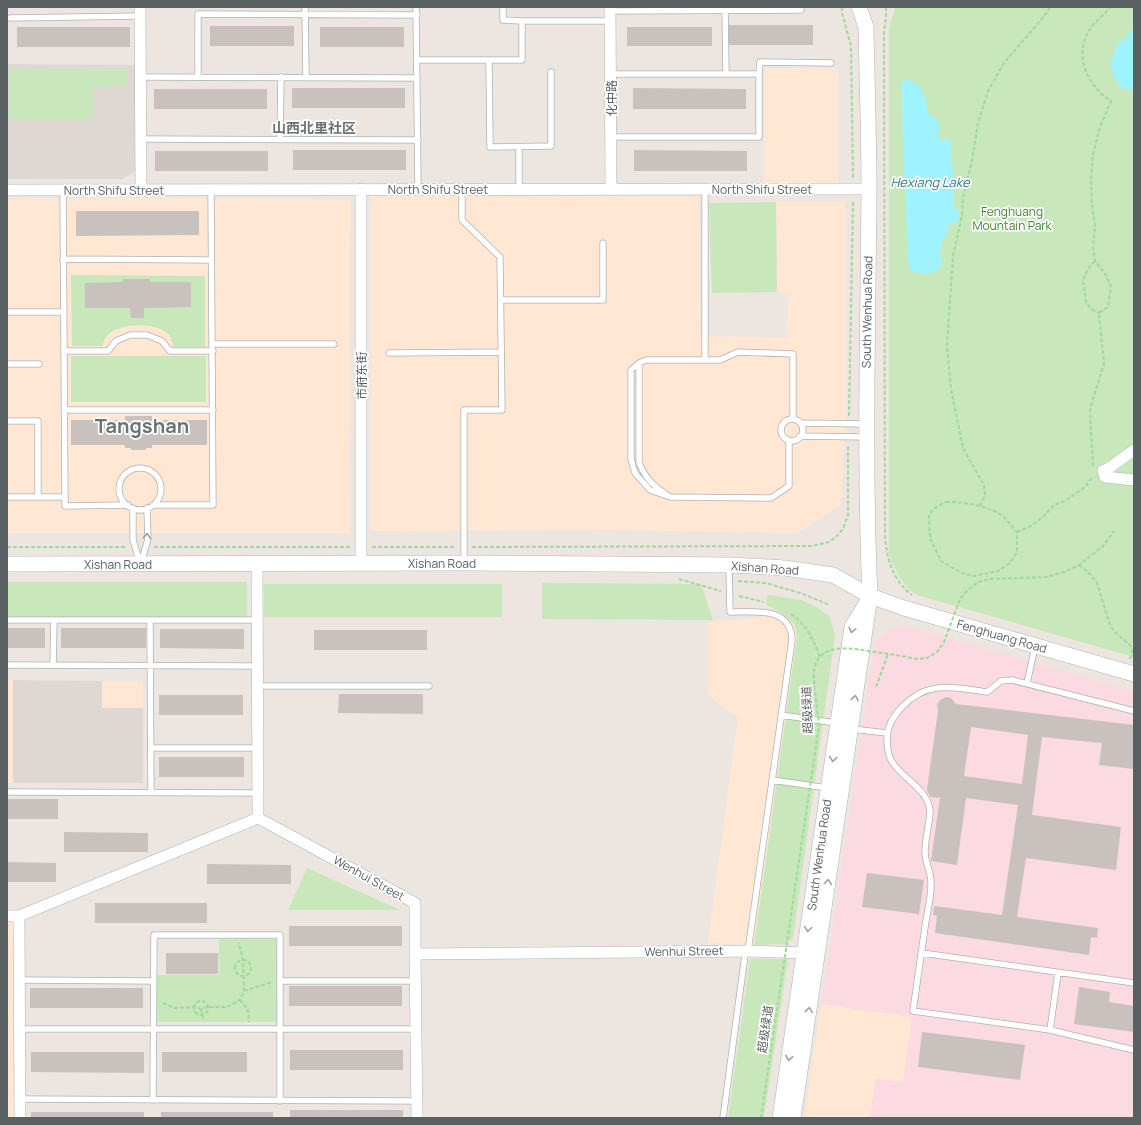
<svg xmlns="http://www.w3.org/2000/svg" width="1141" height="1125" viewBox="0 0 1141 1125" font-family="Manrope,'Noto Sans SC',sans-serif">
  <style>
    .commercial { fill: #ffe7d3 }
    .education { fill: #dfd7d1 }
    .medical { fill: #fcdae1 }
    .green { fill: #c8e7bb }
    .water { fill: #9ef3ff }
    .building { fill: #c8c1bd; fill-rule: evenodd }
    .lines { fill: none; stroke-linecap: round; stroke-linejoin: round }
    .lane-casing { stroke: #acb2b4; stroke-width: 7 }
    .street-casing { stroke: #acb2b4; stroke-width: 12 }
    .secondary-casing { stroke: #adb4b7; stroke-width: 16 }
    .path { stroke: #a0d99d; stroke-width: 2; stroke-dasharray: 4 2; stroke-linecap: butt }
    .lane { stroke: #fff; stroke-width: 5.5 }
    .street { stroke: #fff; stroke-width: 11 }
    .secondary { stroke: #fff; stroke-width: 15 }
    .path-bridge { stroke: #a0d99d; stroke-width: 2; stroke-dasharray: 4 2; stroke-linecap: butt }
    .oneway { stroke: #9ba0a1 }
    .labels { text-anchor: middle; dominant-baseline: central; stroke-width: 3.5; stroke-linejoin: round; paint-order: stroke }
    .street-label { font-size: 12px; fill: #596062; stroke: #fff }
    .park-label { font-size: 12px; fill: #45832f; stroke: #fff }
    .water-label { font-size: 13px; font-style: italic; fill: #2e7e91; stroke: #fff }
    .quarter-label { font-size: 14px; font-weight: bold; fill: #6a7274; stroke: #fff }
    .town-label { font-size: 20px; font-weight: bold; fill: #6a7274; stroke: #fff }
  </style>
  <rect width="100%" height="100%" fill="#ede6e0"/>
  <!-- commercial -->
  <path class="commercial" d="M764 68H838V185H764Z
    M371 196 699 197 701 336 787 338 788 293 777 292 776 202H845V418L841 505 797 533 614 530 371 531Z
    M7 198 350 199 349 533H7Z
    M785 616 795 624 797 636 754 945 708 943 738 718 708 695V622Z
    M7 680H13V783H7Z
    M102 681H143V708H102Z
    M7 920H16V1118H7Z
    M821 1004 912 1017 903 1082 876 1079 870 1118H805Z"/>
  <!-- education -->
  <path class="education" d="M7 64 135 65V171L123 179H7Z
    M13 680 102 681V708H143V783H13Z"/>
  <!-- medical -->
  <path class="medical" d="M899 627 914 628 1134 691V1118H870L876 1079 903 1082 912 1017 821 1004 872 660 876 640 885 632Z"/>
  <!-- green -->
  <path class="green" d="M894 7H1134V657L924 597C920 596 916 594 912 592 901 583 893 566 889 553V27L894 12Z
    M9 69H126V86H93V120H9Z
    M776 202 777 292 712 293 709 203Z
    M71 275 205 276V347H173C172 343 172 338 169 335 158 322 120 322 108 335 105 337 104 343 102 346H72Z
    M71 356H206V402H71Z
    M7 582H247V618L7 617Z
    M542 583 701 584 713 620 542 619Z
    M264 584H502V617H264Z
    M768 595 801 600 815 606 830 617 835 636 793 938 786 944 754 945 797 636 794 624 785 616 766 604Z
    M307 868 400 910H288Z
    M219 939H276L277 1022H156V975H219Z
    M750 959H788L764 1118H728Z"/>
  <!-- water -->
  <path class="water" d="M1134 26V90L1123 89C1107 70 1109 62 1120 40H1125Z
    M903 80C916 79 924 88 926 101 927 104 926 107 927 110 931 120 946 119 938 135L940 141 950 139 954 182 953 208 960 211 957 223H948C948 236 944 236 941 246 938 252 944 259 941 265 936 277 919 274 910 270L908 262 901 88Z"/>
  <!-- building -->
  <path class="building" d="M728 25H813V45H728Z
    M210 26H294V46H210Z
    M17 27H130V47H17Z
    M320 27H404V47H320Z
    M627 27H712V46H627Z
    M292 88H405V108H292Z
    M633 88 746 89V109H633Z
    M154 89H267V109H154Z
    M293 150H406V170H293Z
    M634 150 747 151V171H634Z
    M155 151H268V171H155Z
    M76 211H199V235L76 236Z
    M123 279H150V282H191V307L144 308V318H131L130 308H85V283L123 282Z
    M125 416H152V420H207V445H152V448H146V450H131V448H125V445H71V420H125Z
    M7 628H45V648H7Z
    M61 628H146V648H61Z
    M160 629H244V649L160 648Z
    M314 630H427V650H314Z
    M339 694H423V714L338 713Z
    M159 695H243V715H159Z
    M946 697 951 698 956 704 1134 725V769L1099 765 1102 743 1042 737 1032 815 1121 827 1116 870 1026 858 1017 917 1098 928 1097 938 1091 937 1089 955 935 933 937 916 933 915 934 906 1002 915 1018 805 966 798 957 865 931 861 940 797 937 798 931 797 928 793 927 789 938 711 937 705 940 700ZM971 727 1028 735 1022 784 964 776Z
    M159 757H244V777H159Z
    M7 799H58V819H7Z
    M64 832 148 833V852H64Z
    M7 862 56 863V882H7Z
    M207 864 291 865V884H207Z
    M867 873 924 880 919 914 862 907Z
    M95 903H207V923H95Z
    M289 926H402V946H289Z
    M166 953H218V974H166Z
    M289 986H402V1006H289Z
    M1079 987 1110 992 1109 1002 1134 1006V1032L1074 1024Z
    M30 988H143V1008H30Z
    M922 1032 1025 1045 1020 1080 918 1067Z
    M290 1050H403V1070H290Z
    M31 1052H144V1073L31 1072Z
    M162 1052H247V1072H162Z
    M290 1110H403V1118H290Z
    M31 1112H144V1118H31Z
    M161 1112H273V1118H161Z"/>
  <g class="lines">
    <defs>
      <path id="lane" d="M305 7 306 77
        M416 7 418 189
        M503 7V20L522 21
        M725 7 726 74
        M610 11 801 10
        M10 18 140 16
        M417 60H522V21H611
        M489 60 490 147 551 146V72
        M611 74H759V137H611
        M759 74 760 62 831 63
        M140 77 417 78
        M198 77V14L417 15
        M141 139 418 140
        M280 140 281 77
        M462 189V220L500 257 502 410H464V562
        M519 189V147
        M705 189V360
        M63 190 65 506 128 505
        M63 259 211 260
        M501 300H603V243
        M7 312H64
        M213 344H334
        M64 351H108L116 341 130 335H147L162 341 170 351H213
        M389 353 501 352
        M639 363V463C647 481 654 486 670 497L650 490 635 473 631 459V370L639 363 646 360H720L738 352 793 354V419
        M7 364H39
        M65 410H213
        M781 430a11 11 0 1 1 22 0a11 11 0 1 1-22 0Z
        M7 421H38V497
        M800 423 866 424
        M800 436 866 437
        M119 489a21 21 0 1 1 42 0a21 21 0 1 1-42 0Z
        M7 497H65
        M670 497 771 498 789 486V440
        M153 505H213L211 190
        M133 508V540L140 563
        M141 563 148 539 147 508
        M7 620H257
        M150 620 151 793
        M7 665 257 666
        M53 665 54 620
        M1027 683 1035 647
        M257 686H429
        M1134 711 1012 680 1001 681 987 692C953 687 928 680 902 707 893 716 887 726 887 739 887 746 888 754 891 760 901 779 930 789 930 813 929 826 925 839 925 852 925 863 932 874 931 885 931 899 927 913 925 927 921 955 917 983 913 1011L1050 1030 1134 1050
        M781 715 836 723
        M852 729 887 733
        M151 748H258
        M772 780 827 788
        M7 792 257 793
        M922 953 1134 983
        M19 980 153 981
        M280 981H415
        M20 1029H416
        M1050 1030 1058 973
        M20 1099 417 1101
        M153 1100 154 935H280V1101
        M723 1118 745 955 748 951 792 640C791 606 754 612 730 612L729 566"/>
      <path id="street" d="M140 7 141 190
        M610 7 611 189
        M361 189V563
        M7 190 869 189
        M1134 450 1109 468 1103 471 1105 477 1134 480
        M257 564 258 818
        M7 916H19L258 818 415 903V954L748 951 805 953
        M19 916 20 1118
        M415 954 417 1118"/>
      <path id="secondary" d="M7 564 464 563 729 565 769 567 785 568 833 575 870 596 904 608 1134 674
        M780 1118 852 627 867 602
        M793 1118 870 596C864 461 868 326 869 191 869 136 867 82 866 27L859 7"/>
    </defs>
    <!-- lane casing -->
    <use href="#lane" class="lane-casing"/>
    <!-- street casing -->
    <use href="#street" class="street-casing"/>
    <!-- secondary casing -->
    <use href="#secondary" class="secondary-casing"/>
    <!-- path -->
    <path class="path" d="M842 7V13L851 46 853 178
      M886 7V17L884 33 885 537C887 559 893 581 912 595
      M1095 261 1088 269 1083 280 1086 302 1091 309 1099 313
      M849 416 853 201
      M1093 466 1090 411 1092 402 1104 364 1099 313 1108 307 1111 287 1106 275 1095 261 1093 247 1095 226 1092 205 1091 181 1093 154 1100 127 1111 101C1087 86 1072 53 1091 28 1096 20 1105 15 1110 7
      M946 502C964 502 984 505 1000 514 1006 518 1012 527 1017 532V552L1010 563 998 571 974 576 962 573 941 561 930 538 929 516 933 509Z
      M980 506 985 495 984 485 963 448 951 389 947 346 953 256 962 215 963 198 972 161 978 123 988 91 1004 63 1045 15 1050 7
      M1017 532 1031 526 1044 516 1054 505 1065 501 1085 487 1093 476
      M7 547H126
      M154 547H350
      M372 547H456
      M472 547 812 546 829 542 836 537 843 529 848 515V445
      M1079 565 1088 572 1097 583 1110 625 1115 632 1133 648
      M679 579 721 591
      M738 581 766 583 800 593 830 605
      M739 596 764 602
      M791 614C807 625 813 640 820 657
      M1130 659 1133 648
      M876 687 888 654
      M235 968a8 8 0 1 1 16 0a8 8 0 1 1-16 0Z
      M244 991 272 982
      M240 1000 248 1009 249 1022
      M194 1008a7 7 0 1 1 14 0a7 7 0 1 1-14 0Z
      M163 1003 174 1008 194 1007 201 1009 208 1007H227L240 1000 244 991 243 960 239 943
      M201 1009 204 1021"/>
    <!-- lane -->
    <use href="#lane" class="lane"/>
    <!-- street -->
    <use href="#street" class="street"/>
    <!-- secondary -->
    <use href="#secondary" class="secondary"/>
    <!-- path-bridge -->
    <path class="path-bridge" d="M761 1118 819 726C818 710 813 686 814 671 818 640 854 649 875 652 889 654 903 656 917 659L927 658 937 652 944 642 960 599 967 591 978 582 990 579 1046 577 1064 572 1079 565 1103 546 1114 531"/>
  </g>
  <!-- one-way arrows -->
  <defs><path id="oneway-chevron" d="M-2-3.5L2.5 0L-2 3.5" fill="none" stroke-width="1.6" stroke-linecap="round" stroke-linejoin="round"/></defs>
  <g class="oneway">
    <use href="#oneway-chevron" transform="translate(147 536) rotate(-85)"/>
    <use href="#oneway-chevron" transform="translate(852 630) rotate(104)"/>
    <use href="#oneway-chevron" transform="translate(855 698) rotate(-81)"/>
    <use href="#oneway-chevron" transform="translate(833 759) rotate(98)"/>
    <use href="#oneway-chevron" transform="translate(828 882) rotate(-82)"/>
    <use href="#oneway-chevron" transform="translate(808 929) rotate(98)"/>
    <use href="#oneway-chevron" transform="translate(809 1010) rotate(-82)"/>
    <use href="#oneway-chevron" transform="translate(789 1058) rotate(99)"/>
  </g>
  <g class="labels">
    <!-- street labels -->
    <g class="street-label">
      <text transform="translate(611 98) rotate(-90)">化中路</text>
      <text x="438" y="189">North Shifu Street</text>
      <text x="762" y="189">North Shifu Street</text>
      <text x="114" y="190">North Shifu Street</text>
      <text transform="translate(867 312) rotate(-89)">South Wenhua Road</text>
      <text transform="translate(361 376) rotate(-90)">市府东街</text>
      <text x="442" y="563">Xishan Road</text>
      <text x="118" y="564">Xishan Road</text>
      <text transform="translate(765 568) rotate(4)">Xishan Road</text>
      <text transform="translate(1002 636) rotate(16)">Fenghuang Road</text>
      <text transform="translate(807 710) rotate(-92)">超级绿道</text>
      <text transform="translate(819 855) rotate(-82)">South Wenhua Road</text>
      <text transform="translate(369 878) rotate(29)">Wenhui Street</text>
      <text transform="translate(684 951) rotate(-1)">Wenhui Street</text>
      <text transform="translate(765 1029) rotate(-82)">超级绿道</text>
    </g>
    <!-- park labels -->
    <g class="park-label">
      <text x="1012" y="211">Fenghuang<tspan x="1012" dy="14">Mountain Park</tspan></text>
    </g>
    <!-- water labels -->
    <g class="water-label">
      <text x="930" y="182">Hexiang Lake</text>
    </g>
    <!-- quarter labels -->
    <g class="quarter-label">
      <text x="314" y="127">山西北里社区</text>
    </g>
    <!-- town labels -->
    <g class="town-label">
      <text x="142" y="425">Tangshan</text>
    </g>
  </g>
  <!-- border -->
  <rect width="1141" height="1125" fill="none" stroke="#596062" stroke-width="16"/>
</svg>
